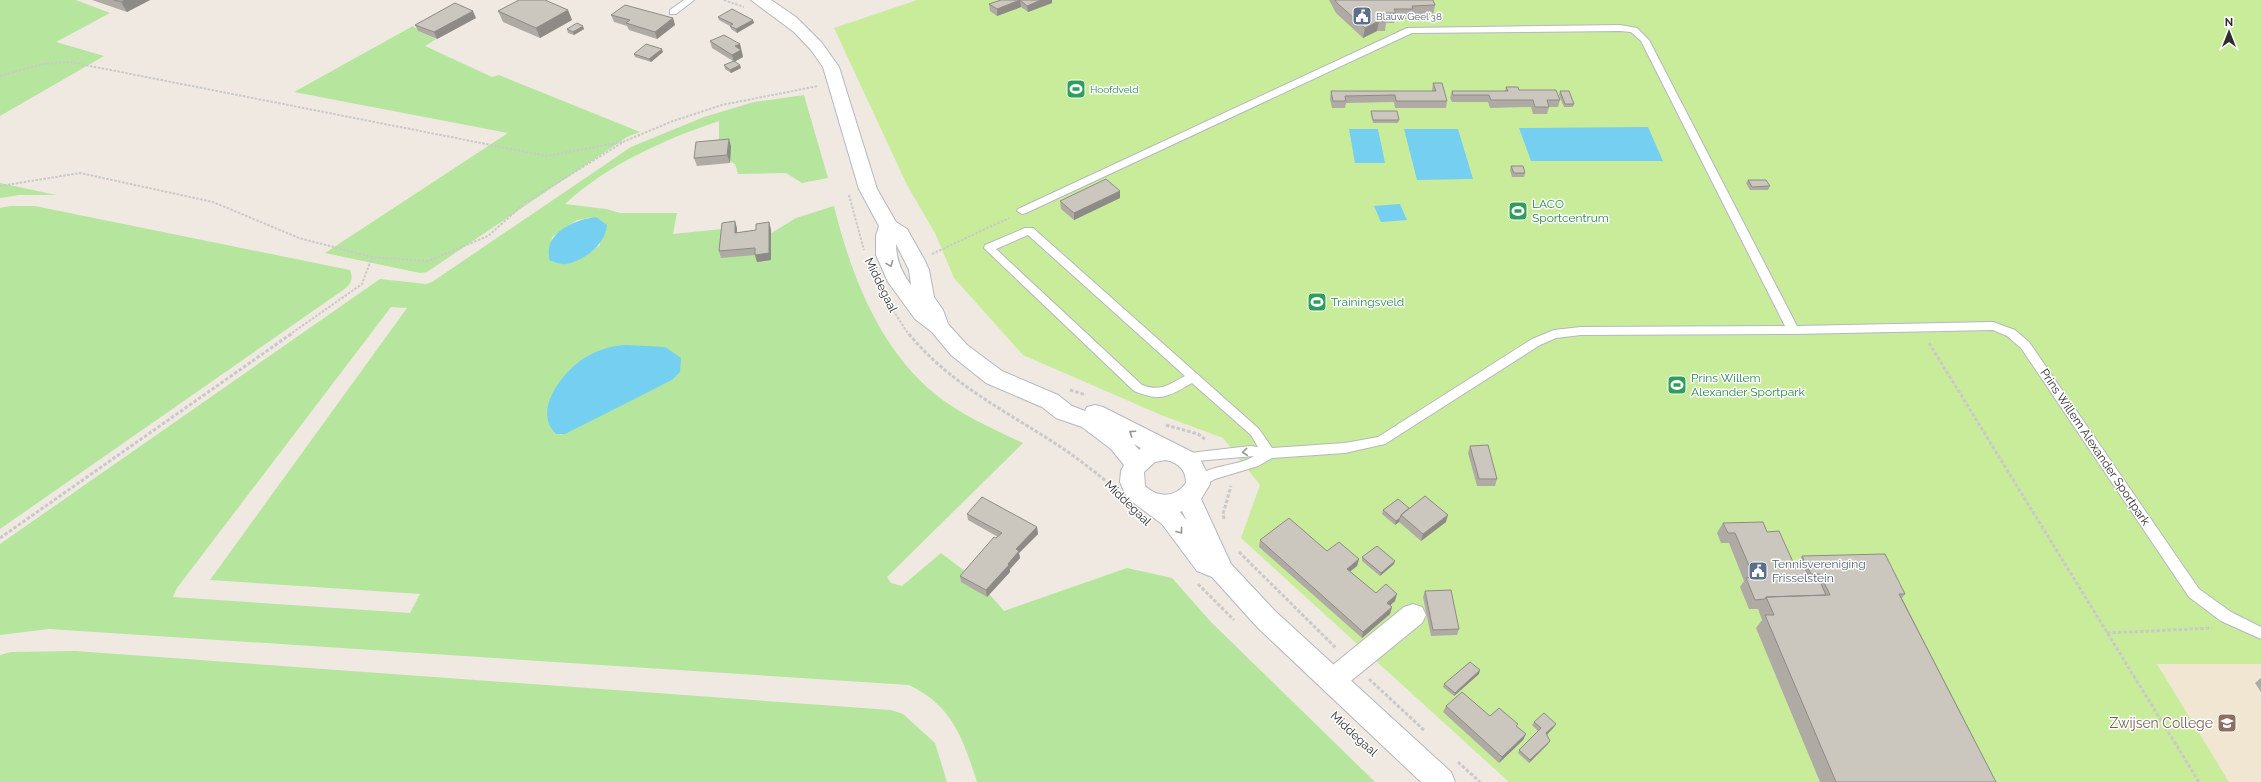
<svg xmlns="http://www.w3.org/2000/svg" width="2261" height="782" viewBox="0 0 2261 782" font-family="Raleway,sans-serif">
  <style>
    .education { fill: #f0e6d1 }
    .green { fill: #b6e59e; fill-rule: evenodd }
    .pitch { fill: #c9ec9a }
    .water { fill: #75cff0 }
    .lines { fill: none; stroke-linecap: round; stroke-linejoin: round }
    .service-casing { stroke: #b4b7c1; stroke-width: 2 }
    .minor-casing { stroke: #b4b7c1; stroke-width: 2 }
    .tertiary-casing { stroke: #b4b7c1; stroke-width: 2 }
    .path-far1 { stroke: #c9c9c9; stroke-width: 2; stroke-dasharray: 2.5 1.5; stroke-linecap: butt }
    .path { stroke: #c9c9c9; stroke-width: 3; stroke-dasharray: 3.5 2; stroke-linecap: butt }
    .service { fill: #fff; fill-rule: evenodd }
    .minor { fill: #fff; fill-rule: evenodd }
    .tertiary { fill: #fff; fill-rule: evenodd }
    .wall { fill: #afaba4 }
    .shaded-wall { fill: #8e8b86 }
    .building { fill: #cbc7bf; stroke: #8e8b86 }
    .oneway { stroke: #969696 }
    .labels { text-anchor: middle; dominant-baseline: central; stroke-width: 3; stroke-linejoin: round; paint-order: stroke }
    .far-service-label { font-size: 10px; fill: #4e5e75; stroke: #fff; text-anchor: start }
    .far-leisure-label { font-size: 10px; fill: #27864d; stroke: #fff; text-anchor: start }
    .leisure-label { font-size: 12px; fill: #27864d; stroke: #fff; text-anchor: start }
    .street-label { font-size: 12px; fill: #2e2e2e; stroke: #fff }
    .service-label { font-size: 12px; fill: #4e5e75; stroke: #fff; text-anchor: start }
    .near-education-label { font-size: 14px; fill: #785e54; stroke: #fff; text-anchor: end }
  </style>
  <rect width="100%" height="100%" fill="#efe9e1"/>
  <!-- education -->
  <path class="education" d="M2157 664H2261V782H2229Z"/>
  <!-- green -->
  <path class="green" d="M0 0H76L110 13 56 42 104 56 0 116Z
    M413 26 420 32 436 39 425 46 492 77 499 75 640 132 627 137 427 272 420 273 325 253 508 133 294 92Z
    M804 95 828 178 802 183 786 173 738 174 735 164 719 154V121C665 139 607 165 565 204L606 209 620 213H677L673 234 722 229 723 236 770 234 796 218 834 206C851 275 879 348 935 394 961 415 993 429 1023 443L887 577 891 583 902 586 941 553 978 581 1004 611 1127 568 1172 578 1211 622 1375 782H977C963 739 953 706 909 685L49 629 0 635V544L380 279 426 284 432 282 631 147 704 117 754 102ZM596 217 600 245C583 257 572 268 550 261L552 237 577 220ZM391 307 407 308 210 580 420 594 410 613 173 597 177 588ZM626 345 672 380 560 435Z
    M0 183 56 195H19L0 198Z
    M10 206H35L350 270C353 278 352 282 346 288L0 529V208Z
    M75 651 891 710 903 714 935 743 947 782H0V655L11 652Z"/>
  <!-- pitch -->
  <path class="pitch" d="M917 0H2261V664H2157L2229 782H1509L1241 538 1260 485 1223 438 1161 415 1023 355 954 278 935 233 907 185 834 28Z"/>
  <!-- water -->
  <path class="water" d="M1648 127 1663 161H1531L1519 128Z
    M1349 129H1378L1385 163H1355Z
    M1404 129H1458L1473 179 1417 180Z
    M1400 204 1407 220 1381 222 1374 206Z
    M596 217 607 225C606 244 584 261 566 264 561 265 555 262 550 261 542 233 574 220 596 217Z
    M626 345 665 347 681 358 680 372 672 380 565 434H556C533 412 560 376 580 361 594 351 609 346 626 345Z"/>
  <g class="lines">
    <defs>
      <path id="service" d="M684 0H694L676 14H670V10Z
        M1620 25 1637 28 1649 40 1797 326 1993 322 2015 330 2029 342 2199 589 2231 612 2261 627V639L2221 621 2189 597 2021 348 2007 336 1993 330 1793 334 1581 335 1556 338 1540 345 1385 444 1345 453 1272 458 1258 466 1215 479 1198 489 1193 488 1192 484C1203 463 1237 468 1254 456L1185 462 1181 460 1179 457 1181 454 1250 446 1258 447 1251 435 1192 383C1167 397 1162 402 1134 391L984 248 985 245 1025 228H1033L1259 429 1272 448 1345 443 1378 437 1532 339 1554 330 1581 327 1785 326 1641 41 1631 32 1620 31 1412 33 1026 213 1022 214 1017 211 1018 209 1407 28ZM1028 235 1185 376C1168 385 1161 392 1142 385L996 249Z"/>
      <path id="minor" d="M1413 604 1422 607 1426 615 1422 623 1341 689 1332 693 1323 689 1319 681 1323 673 1404 607Z"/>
      <path id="tertiary" d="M751 0H771L796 17 822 43 839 67 877 189 896 222 907 229 924 259 929 270 934 297 943 310 948 324 967 345 1002 371 1058 395 1072 406 1085 411 1087 407 1095 405 1103 407 1198 455 1209 477 1210 484 1201 499 1231 564 1275 611 1451 772 1455 782H1421L1257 627 1212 577 1197 571 1162 524 1127 498 1120 482 1121 471 1124 465 1111 449 1082 427 1056 418 1042 407 986 383 951 355 932 332 915 319 888 282 876 255V236L879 226 859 189 823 67 811 50 794 32ZM896 244 909 270 911 285C902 273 896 260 896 244ZM1134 444 1141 448 1139 450ZM1166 460C1179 463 1186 470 1186 483 1175 498 1158 498 1145 486L1144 472 1155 462ZM1182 511 1187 521 1180 512Z"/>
    </defs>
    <!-- service casing -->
    <use href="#service" class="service-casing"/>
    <!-- minor casing -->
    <use href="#minor" class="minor-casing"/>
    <!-- tertiary casing -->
    <use href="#tertiary" class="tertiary-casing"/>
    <!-- path-far1 -->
    <path class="path-far1" d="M724 0 744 7
      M0 76 43 64 70 62 547 156 622 142
      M0 186 80 173 213 202 299 238 372 257 428 261 488 236 526 202 625 141 673 121 722 105 818 86
      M849 195 864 250
      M932 254 1009 218
      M891 307 909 335
      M289 335 362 284 372 257"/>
    <!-- path -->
    <path class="path" d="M909 334C949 383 1004 410 1056 444 1075 456 1092 470 1110 484
      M1929 343 2199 782
      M1070 390 1086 395
      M1166 425 1198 434 1206 440
      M1224 519 1223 514 1231 486
      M0 538 291 334
      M1239 552 1336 648
      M1198 584 1234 620
      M2107 633 2212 628
      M1369 679 1425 731
      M1458 762 1480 782"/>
    <!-- service -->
    <use href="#service" class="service"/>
    <!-- minor -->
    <use href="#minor" class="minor"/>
    <!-- tertiary -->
    <use href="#tertiary" class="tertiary"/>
  </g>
  <!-- wall -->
  <path class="wall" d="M92 0H150L127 12Z
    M1001 0H1052V3L1028 12 1021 7 997 16 990 11 989 4Z
    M1329 0H1433L1435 5 1433 16H1411V19H1395L1394 23H1386L1385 31H1377L1363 38 1336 13Z
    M568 10 572 20 540 38 503 22 498 11Z
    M611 15 673 18 675 25 657 39 629 30 627 26 614 22Z
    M718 17 753 20 754 23 737 33 731 29 730 26 719 20Z
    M476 18 437 39 418 31 415 25Z
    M567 29H584L574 35 568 33Z
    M710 41 740 44 743 57 735 61 741 68 731 73 725 69 724 65 733 61 712 48Z
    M663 52 651 62 635 57 634 54Z
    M1433 83 1447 101 1446 108H1395L1394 102 1346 103 1345 108H1332L1330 99 1331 91H1432Z
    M1506 87 1519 90 1560 100 1558 107H1549L1547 114H1533L1531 107 1490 108 1488 102H1452L1450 98 1452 91H1505Z
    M1560 91 1574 104 1573 107H1564L1559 95Z
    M1371 111 1399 120 1398 123H1373L1371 114Z
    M731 146 730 163 697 166 694 158Z
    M1511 166 1525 173 1524 177H1512L1510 170Z
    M1748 180 1770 186 1768 190H1750L1746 183Z
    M1120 198 1074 220 1061 209 1060 201Z
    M769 222 771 230V260L757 262 755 255 721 258 719 251 737 228V233L756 230Z
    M1470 446 1497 479 1495 486H1477L1468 453Z
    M1409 508 1446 522 1421 541 1399 522 1395 525 1382 514 1383 510Z
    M967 514 1037 527 1038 534 1019 553 1020 558 1010 569V572L987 597 961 582 960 576 998 537 968 520Z
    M1723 523 1767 532 1794 564H1797L1802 556 1905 594 1902 598 1996 782H1820L1756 628 1762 620 1758 609H1749L1740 587 1744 581 1729 543H1721L1717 533Z
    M1260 540 1327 551 1359 559 1357 566 1350 572 1376 593 1395 601 1390 605 1392 607 1390 614 1362 638 1259 547Z
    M1362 557 1394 564 1380 576 1362 561Z
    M1425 591 1459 629 1457 635 1431 636 1423 597Z
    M1479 674 1454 696 1443 687 1444 684Z
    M2261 678V692L2255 683Z
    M1446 706 1490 716 1517 726 1526 734 1523 740 1499 763 1443 712Z
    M1534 722 1556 724 1554 727 1547 734 1548 744 1529 763 1518 753 1519 750 1538 731 1532 725Z"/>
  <!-- shaded-wall -->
  <path class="shaded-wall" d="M125 0H150L127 12 121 2Z
    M1020 0 1021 7 997 16V9Z
    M1041 0H1052V3L1028 12 1027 6Z
    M568 10 572 20 540 38 536 28Z
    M473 11 476 18 437 39 434 32Z
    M673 18 675 25 657 39 655 32Z
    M753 20 754 23 737 33 736 29Z
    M1379 21 1377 31 1363 38 1365 28Z
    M583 26 584 29 574 35 573 32Z
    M740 44 743 57 734 62 732 55 735 46Z
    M662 49 663 52 651 62 649 59Z
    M740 65 741 68 731 73 730 70Z
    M729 139 731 146 730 163 727 155Z
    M1120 191V198L1074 220V213Z
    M735 221 737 228V240L735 233Z
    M769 222 771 230V260L757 262 755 255Z
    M1448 515 1446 522 1421 541 1423 534Z
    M1400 518 1399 522 1395 525 1396 521Z
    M1037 527 1038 534 1019 553 1020 558 1010 569V572L987 597 986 590 1008 564 1016 549Z
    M1359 559 1357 566 1345 575 1347 569Z
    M1395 561 1394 564 1380 576 1381 573Z
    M1397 594 1395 601 1385 610 1387 603Z
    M1392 607 1390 614 1362 638 1363 632Z
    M1480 670 1479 674 1454 696 1455 693Z
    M1556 724 1554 727 1545 737 1546 733Z
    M1526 734 1523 740 1499 763 1502 757Z
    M1550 741 1548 744 1529 763 1530 760Z"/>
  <!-- building -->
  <path class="building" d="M114 0H125L121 2Z
    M519 0H545L568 10 536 28 498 11Z
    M1001 0H1041L1027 6 1020 0 997 9 989 4Z
    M1335 0H1433L1435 5 1412 6 1413 9H1394L1396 13H1384L1386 21H1379L1365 28 1337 3Z
    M455 3 473 11 434 32 415 25Z
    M625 5 673 18 655 32 626 23 630 20 611 15Z
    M732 9 753 20 736 29 730 26 733 24 718 17Z
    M577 23 583 26 573 32 567 29Z
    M724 35 740 44 735 46 741 50 732 55 710 41Z
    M646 44 662 49 649 59 634 54Z
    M734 61 740 65 730 70 724 65Z
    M1433 83H1442L1447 101H1396L1395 95 1345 96 1346 101H1333L1331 91H1436Z
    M1506 87H1518L1519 90H1556L1560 100H1547L1549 107H1535L1533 100H1491L1489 95H1453L1452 91H1508Z
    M1560 91H1569L1574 104H1565Z
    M1371 111H1397L1399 120H1373Z
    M729 139 727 155 694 158 696 142Z
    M1511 166H1523L1525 173H1514Z
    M1106 179 1120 191 1074 213 1060 201Z
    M1748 180H1766L1770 186 1752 187Z
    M735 221V233L756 230V224L769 222V253L755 255V248L719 251 722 223Z
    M1488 445 1497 479H1479L1470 446Z
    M1425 496 1448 515 1423 534 1401 515Z
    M982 497 1037 527 1016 549 1019 551 1008 564 1009 565 986 590 960 576 994 537 996 538 1002 533 967 514Z
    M1398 499 1409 508 1401 515 1400 518 1396 521 1383 510Z
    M1289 518 1327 551 1339 542 1359 559 1347 569 1376 593 1386 584 1397 594 1387 603 1392 607 1363 632 1260 540Z
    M1763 522 1767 532 1779 531 1794 564H1803L1809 577H1818L1826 595 1766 597 1765 599 1755 600 1746 578 1754 577 1735 533H1728L1723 523Z
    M1377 546 1395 561 1381 573 1362 557Z
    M1885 554 1905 594H1899L1996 782H1836L1765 615H1774L1766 597 1830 595 1820 574H1811L1802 556Z
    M1451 590 1459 629 1433 630 1425 591Z
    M1470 662 1480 670 1455 693 1444 684Z
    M1462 692 1490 716 1499 708 1518 724 1516 726 1526 734 1502 757 1446 706Z
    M1544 713 1556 724 1546 733 1550 741 1530 760 1519 750 1541 728 1534 722Z"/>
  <!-- one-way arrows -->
  <defs><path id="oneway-chevron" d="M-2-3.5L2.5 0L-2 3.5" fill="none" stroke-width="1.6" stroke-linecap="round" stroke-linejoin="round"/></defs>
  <g class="oneway">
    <use href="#oneway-chevron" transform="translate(890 264) rotate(69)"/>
    <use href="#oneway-chevron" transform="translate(1132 433) rotate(-146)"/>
    <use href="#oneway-chevron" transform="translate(1245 452) rotate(175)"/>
    <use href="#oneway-chevron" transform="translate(1180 531) rotate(52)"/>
  </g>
  <!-- icons -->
  <defs>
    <symbol id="civic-square" viewBox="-11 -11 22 22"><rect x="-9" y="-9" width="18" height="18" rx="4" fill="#5c6f8a" stroke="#fff"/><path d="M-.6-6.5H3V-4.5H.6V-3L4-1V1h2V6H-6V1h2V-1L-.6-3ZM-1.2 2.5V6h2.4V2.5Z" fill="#fff"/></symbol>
    <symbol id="stadium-square" viewBox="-11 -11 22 22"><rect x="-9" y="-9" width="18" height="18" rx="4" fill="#2e9e5b" stroke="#fff"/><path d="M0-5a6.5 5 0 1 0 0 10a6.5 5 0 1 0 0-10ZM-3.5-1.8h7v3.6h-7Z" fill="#fff"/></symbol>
    <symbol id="school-square" viewBox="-11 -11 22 22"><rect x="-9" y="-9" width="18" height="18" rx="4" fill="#8d6e63" stroke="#fff"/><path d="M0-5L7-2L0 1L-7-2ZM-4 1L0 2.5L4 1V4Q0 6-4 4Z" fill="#fff"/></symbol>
  </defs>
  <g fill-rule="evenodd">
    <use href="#civic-square" x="1351" y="5" width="22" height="22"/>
    <use href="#stadium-square" x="1065" y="78" width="22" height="22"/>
    <use href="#stadium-square" x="1507" y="200" width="22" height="22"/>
    <use href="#stadium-square" x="1306" y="291" width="22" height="22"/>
    <use href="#stadium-square" x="1666" y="374" width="22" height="22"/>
    <use href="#civic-square" x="1747" y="560" width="22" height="22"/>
    <use href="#school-square" x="2216" y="712" width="22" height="22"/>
  </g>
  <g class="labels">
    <!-- far-service labels -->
    <g class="far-service-label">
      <text x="1376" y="16">Blauw Geel'38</text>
    </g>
    <!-- far-leisure labels -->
    <g class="far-leisure-label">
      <text x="1090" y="89">Hoofdveld</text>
    </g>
    <!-- leisure labels -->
    <g class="leisure-label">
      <text x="1532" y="204">LACO<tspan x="1532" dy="14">Sportcentrum</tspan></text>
      <text x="1331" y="302">Trainingsveld</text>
      <text x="1691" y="378">Prins Willem<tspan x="1691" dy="14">Alexander Sportpark</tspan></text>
    </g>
    <!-- street labels -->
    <g class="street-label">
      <text transform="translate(881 285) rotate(64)">Middegaal</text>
      <text transform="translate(2095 447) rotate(56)">Prins Willem Alexander Sportpark</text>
      <text transform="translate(1128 503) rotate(44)">Middegaal</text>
      <text transform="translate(1354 734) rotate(43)">Middegaal</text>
    </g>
    <!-- service labels -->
    <g class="service-label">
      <text x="1772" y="564">Tennisvereniging<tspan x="1772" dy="14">Frisselstein</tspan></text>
    </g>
    <!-- near-education labels -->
    <g class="near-education-label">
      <text x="2213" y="723">Zwijsen College</text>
    </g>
  </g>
  <!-- north arrow -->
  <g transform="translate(2229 32)" stroke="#ffffff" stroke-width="3" paint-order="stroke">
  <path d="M0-3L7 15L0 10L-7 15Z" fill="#2e2e2e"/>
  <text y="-6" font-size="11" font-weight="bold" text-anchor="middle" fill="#2e2e2e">N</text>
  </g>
</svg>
